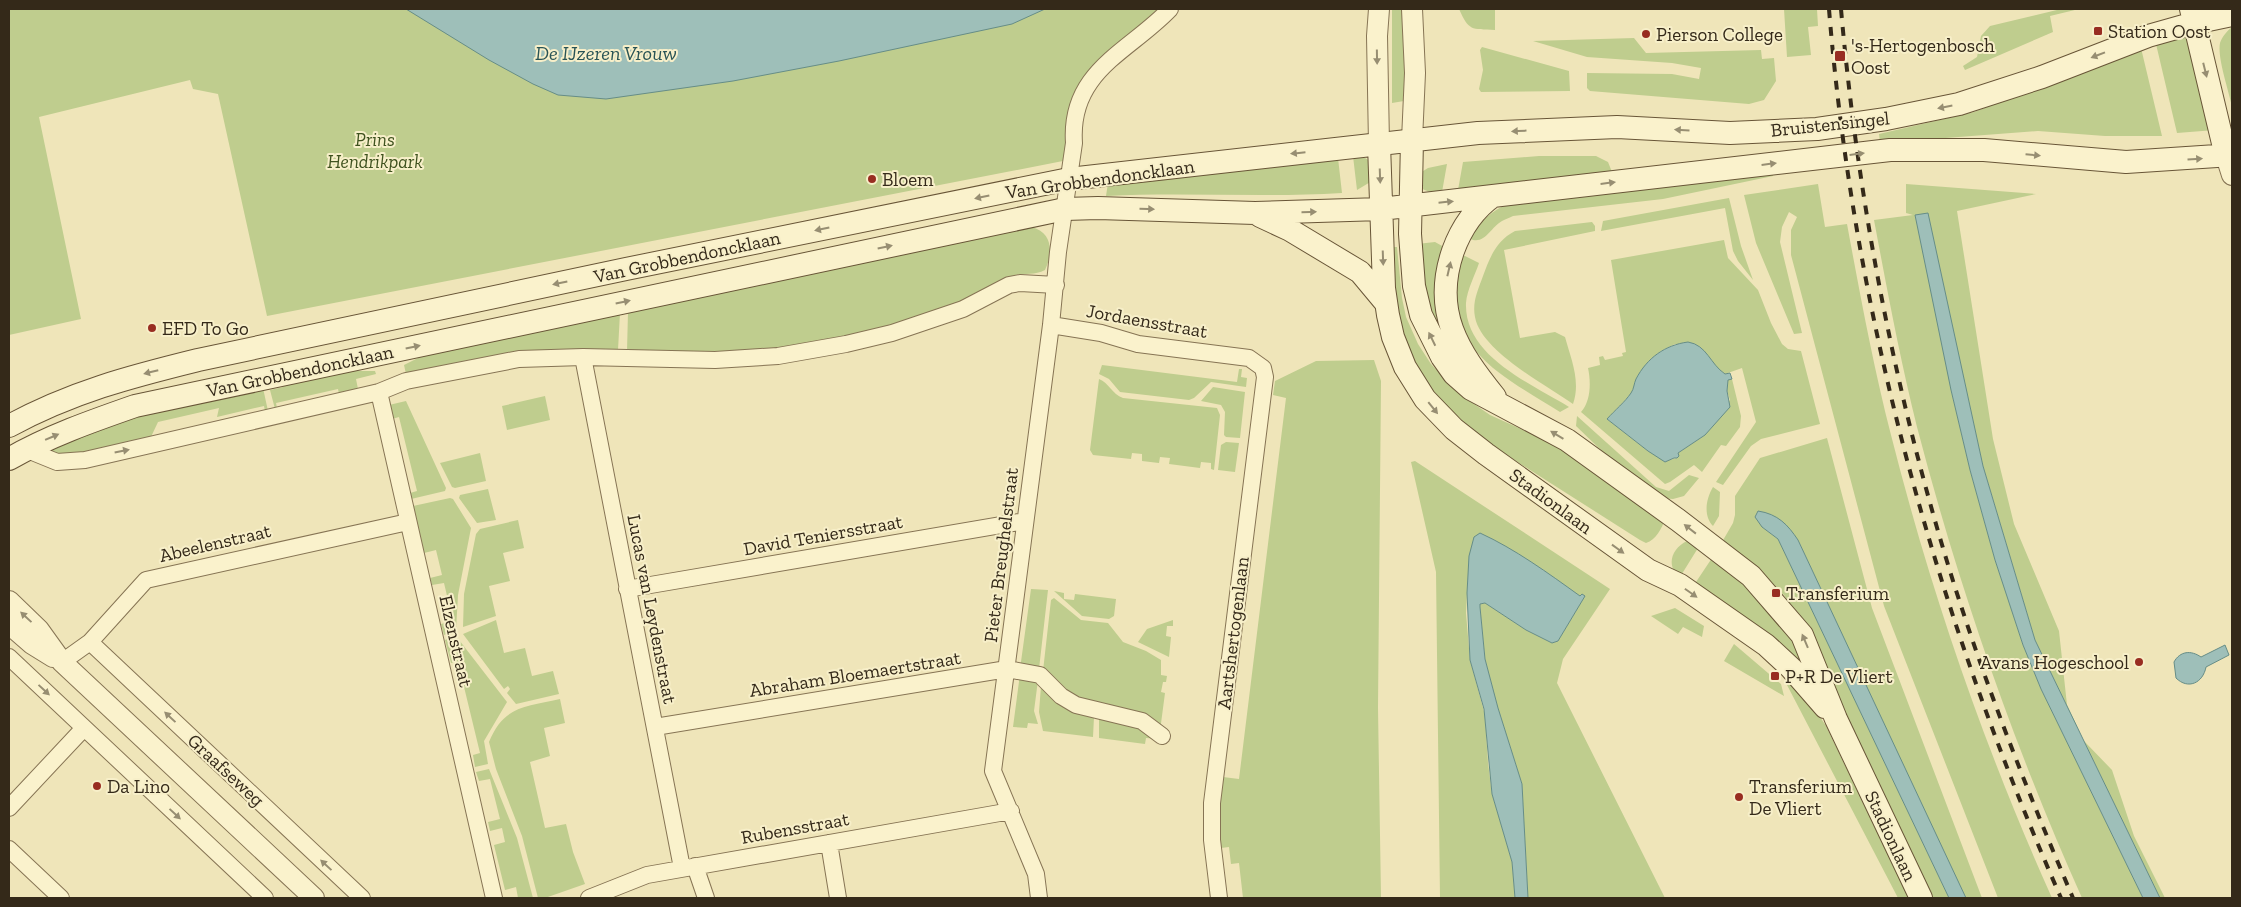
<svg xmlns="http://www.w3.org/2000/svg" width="2241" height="907" viewBox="0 0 2241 907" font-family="'Zilla Slab',serif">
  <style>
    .green { fill: #bfcd8e }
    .water { fill: #9ebfb9; stroke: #668d87 }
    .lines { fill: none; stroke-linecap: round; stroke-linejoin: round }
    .minor-casing { stroke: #867454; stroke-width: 18 }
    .tertiary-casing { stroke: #867454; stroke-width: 22 }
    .secondary-casing { stroke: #685537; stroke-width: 24 }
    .minor { stroke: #faf2cc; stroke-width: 16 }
    .tertiary { stroke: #faf2cc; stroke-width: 20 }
    .secondary { stroke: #faf2cc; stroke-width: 22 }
    .rail { stroke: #342919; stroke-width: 4; stroke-dasharray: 9 9; stroke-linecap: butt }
    .oneway { fill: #978e72 }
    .poi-dot { fill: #982d21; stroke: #f7efc9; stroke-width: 2 }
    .labels { text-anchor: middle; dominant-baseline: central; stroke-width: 4; stroke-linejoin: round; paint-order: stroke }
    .poi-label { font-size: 19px; fill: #342919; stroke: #f7efc9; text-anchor: start }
    .street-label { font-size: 19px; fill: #342919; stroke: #f7efc9 }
    .park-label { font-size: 19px; font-style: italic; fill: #3f521f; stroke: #f7efc9 }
    .water-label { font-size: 20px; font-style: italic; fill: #285355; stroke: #f7efc9 }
  </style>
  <rect width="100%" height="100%" fill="#efe5b9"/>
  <!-- green -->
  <path class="green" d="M9 9H1162L1100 60 1068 160 267 316 218 94 193 89 190 80 39 117 81 319 9 335Z
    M1392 9H1404V101L1392 103Z
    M1459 9H1495V30C1471 29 1469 31 1459 9Z
    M1784 9H1817L1818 26 1808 27 1811 55 1787 57Z
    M2061 9H2079L2050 16 2053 32 1965 70 1963 66 1977 57 1981 36 1990 26Z
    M2232 27V107C2229 91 2217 58 2220 43 2222 37 2227 31 2232 27Z
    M2193 35 2215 130 2177 133 2156 44Z
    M1634 38 1646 53 1761 50 1762 59 1774 58 1776 81 1764 100 1749 104 1590 91 1587 88V73L1672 74 1699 79 1701 68 1672 63 1587 57 1533 41Z
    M1482 47 1569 71 1570 91 1481 92 1479 89 1483 70 1480 50Z
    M2141 48 2162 136H2105L2038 131 1880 143 1879 134 1974 112Z
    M1360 155 1370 161 1372 181 1357 190 1353 156Z
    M1539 156H1596L1608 162 1612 172 1458 190 1463 162Z
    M1338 158 1342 193C1263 198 1185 192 1106 196L1108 183Z
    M1447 164 1442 192 1432 193 1420 188V173L1428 168Z
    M1773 174V176L1663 199 1513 216C1510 218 1505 219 1502 221 1490 228 1485 245 1470 239 1478 223 1487 215 1503 206Z
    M1818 184 1825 227 1847 224C1860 294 1873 365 1891 435 1931 593 1985 749 2052 898H1998L1884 606 1791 255V230L1797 217 1789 212 1782 227 1780 242 1802 333 1794 334 1756 243 1744 195Z
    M1906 184 2036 194 1957 211 1993 439 2014 524 2059 631 2067 705 2084 741 2112 770 2134 836 2165 898H2160L2035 640 1983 466 1965 386 1951 390 1970 470 1995 560 2023 645 2041 689 2143 898H2082C2014 746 1959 588 1917 427 1900 359 1887 289 1874 220L1913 215 1906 213Z
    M1729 198 1741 246 1753 280 1738 261 1733 251 1725 208 1601 231 1603 221Z
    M1592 222 1595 226V231L1504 250 1520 338 1555 332 1565 337C1571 359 1581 381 1573 404 1546 385 1481 351 1475 317 1472 302 1478 290 1483 276 1490 257 1496 241 1515 231Z
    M1032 227C1053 233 1053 253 1045 270 1032 277 1022 271 1009 277 994 284 980 293 965 300 889 330 797 351 714 353 685 353 656 352 627 351L628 312Z
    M1724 240 1728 258 1758 290 1771 323 1782 344 1788 349 1801 351 1820 424 1761 439 1751 446 1723 485 1716 482 1756 422 1742 368 1725 374 1712 364 1710 358 1675 344 1661 351 1647 363 1636 380 1633 392 1607 419 1648 451 1666 461 1677 458 1678 453 1705 435 1730 400 1727 391 1728 380 1732 379 1741 416 1740 427 1726 446 1721 445 1702 472 1694 465 1670 482 1665 484 1581 412C1591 401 1591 382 1588 368L1600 365 1599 357 1603 356 1605 360 1623 356 1622 353 1626 352 1611 260Z
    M1435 242 1444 247 1447 343 1427 313 1417 244Z
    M1394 247H1397L1402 298 1406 317 1418 344 1431 364 1457 392 1490 415 1532 434 1580 459 1665 519C1662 528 1656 540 1646 543L1640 540C1607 519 1574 498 1541 477 1474 434 1419 401 1398 319 1392 295 1394 271 1394 247Z
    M1463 255 1479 263C1475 275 1467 290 1466 303 1464 356 1530 383 1569 407L1560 412C1495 371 1436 346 1463 255Z
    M620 313 618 350C585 349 552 349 519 352 481 356 443 366 406 374L404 365 426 354Z
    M1374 360 1381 381 1378 708 1381 898H1243L1239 863 1231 864 1229 847 1221 848 1219 820 1223 777 1239 779 1286 398 1273 395 1275 381 1316 361Z
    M1102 365 1237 382 1239 369H1242L1241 377 1247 378 1246 387 1211 382 1194 398 1189 400 1120 392 1109 379 1099 374Z
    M345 371H375L376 374 356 379 358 389 339 394 338 389 276 403 277 408 275 409 270 390 283 387V384Z
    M1099 379C1109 383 1112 394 1123 398L1217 408 1220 415 1214 470 1211 469V463L1201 462 1200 468 1169 464 1170 458 1160 457 1159 463 1142 461V454L1132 453 1131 459 1093 455 1090 450Z
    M1213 387 1245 392 1240 438 1226 437 1224 435 1225 412 1221 405 1201 401Z
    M263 388 268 411H265L264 406 217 417 219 408 158 422 150 439 70 456 51 453 49 448 137 416Z
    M545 396 550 420 507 430 502 406Z
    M406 401 446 488 445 491 411 499 410 493 417 491 399 417 392 419 389 405Z
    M1577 416 1656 487 1669 491 1689 475 1699 478 1684 496 1673 499 1660 498 1630 478 1576 426Z
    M1827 438 1872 608 1982 898H1966L1961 889 1798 540 1762 527 1778 539 1949 898H1930L1799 618 1784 595 1722 542 1733 523 1735 515V496L1760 458Z
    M1226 442 1239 443 1235 472 1218 470 1221 445Z
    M480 453 486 481 455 488 452 487 440 463Z
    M1415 461 1610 589 1563 659 1557 683 1665 898H1528L1522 784 1498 709 1485 659 1480 607V604L1485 603 1526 630 1552 643 1558 641 1561 636 1583 599 1549 574 1494 540 1468 575 1466 613 1470 660 1485 715 1488 763 1492 794 1512 862 1515 898H1440L1436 572 1411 462Z
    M1713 487 1720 492 1719 516 1713 526C1703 515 1706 499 1713 487Z
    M488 489 496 520 477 523 459 498 460 495Z
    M450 498 453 499 471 528 458 595 456 630 444 635 441 624 453 621 444 583 432 585 430 578 442 575 436 550 424 553 413 506Z
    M518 520 524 548 503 553 510 581 489 586 496 616 463 627 464 594 476 534 480 529Z
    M1687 541 1698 548 1680 577C1665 566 1672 548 1687 541Z
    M1712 558 1738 576 1796 642 1817 677 1694 585Z
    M1031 589 1048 590 1039 669H1020Z
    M1054 591 1064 593V599L1074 600 1075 594 1116 599 1114 616 1109 619 1082 616Z
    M1054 598 1081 620 1108 623 1123 642 1146 651 1161 660V675L1167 676 1166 682H1163L1161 692 1165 693 1160 731 1085 706 1043 671 1051 600Z
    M1675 608 1704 626 1702 637 1683 627 1678 634 1651 616Z
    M496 620 504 653 525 648 532 676 553 671 559 694 516 704 507 693 510 689 508 686 504 689 463 634Z
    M1173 620V626H1167L1166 636 1171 637 1169 657 1138 642 1147 629Z
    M456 636 507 702 484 741 488 764 475 767 473 755 480 753 458 662 451 663 445 640Z
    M1734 644 1781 684 1784 696 1724 661Z
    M1020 674 1038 680 1034 711 1038 724 1028 723 1027 728 1013 727Z
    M1791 680 1807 697 1826 726 1909 898H1898L1787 685Z
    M1041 686 1094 717 1093 737 1043 731 1039 712Z
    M560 699 565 723 544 728 550 756 530 762 545 828 566 824 573 852 585 884 545 898H538L522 836 496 769 489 742C504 705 526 707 560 699Z
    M1099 717 1131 719 1159 739 1146 738 1145 744 1099 738Z
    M489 769 517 838 533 898H518L516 887 505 890 494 845 505 842 502 828 490 831 488 822 500 819 490 779 479 781 476 772Z"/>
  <!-- water -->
  <path class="water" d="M406 9H1045L1012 24 839 61 733 81 606 99 558 95 533 84 489 60Z
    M1928 213 1983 466 2035 640 2160 898H2143L2041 689 2023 645 1995 560 1970 470 1951 390 1915 215Z
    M1688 342C1707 345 1710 364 1725 374L1730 373 1732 379 1728 380 1727 391 1730 407 1705 435 1678 453 1679 456 1677 458H1674L1665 462 1648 451 1607 419C1615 410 1625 402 1631 393 1634 389 1634 383 1636 379 1647 358 1665 345 1688 342Z
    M1758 511C1778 514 1788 525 1798 540L1966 898H1949L1778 539 1762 527 1755 517Z
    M1480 533C1515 549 1548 573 1580 596L1582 594 1585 596 1558 641 1552 643 1526 630 1485 603 1480 604V607L1485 659 1498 708 1522 784 1528 898H1515L1512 862 1492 794 1484 709 1470 660 1467 593 1469 556 1474 537Z
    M2225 645 2229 655 2206 667C2203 683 2188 690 2176 678L2174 662C2180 651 2191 650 2201 657Z"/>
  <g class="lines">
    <defs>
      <path id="minor" d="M1051 325 1101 333 1138 344 1249 358 1263 368 1265 377 1212 803V840L1219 898
        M583 357 682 868
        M379 392 494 898
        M25 449 57 462 85 460 379 392 406 381 519 359 583 357 715 360 778 356 846 344 892 333 963 309 1009 285 1020 283 1056 285
        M627 589 1025 521
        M90 642 362 898
        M9 657 265 898
        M62 662 90 642 146 580 408 522
        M655 727 1007 669 1040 675 1061 696 1076 705 1142 721 1162 736
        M9 808 84 728
        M829 843 838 898
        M9 849 61 898
        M695 866 706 898
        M589 898 647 875 1011 811
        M1039 898 1036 874 993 771 1051 325 1058 252 1074 143C1069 71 1129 52 1170 9"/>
      <path id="tertiary" d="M1412 140 1415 73 1412 9
        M1379 144 1377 36 1379 9
        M2226 156 2232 175
        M9 601 39 630 62 662 314 898
        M9 624 32 644 53 657"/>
      <path id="secondary" d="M2191 9 2226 156
        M1412 140 1410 234 1414 286 1421 315 1442 357 1454 374 1471 389 1567 440 1678 520 1751 576 1802 635 1836 719 1921 898
        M1379 144 1384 288 1388 315 1393 337 1405 367 1425 399 1454 429 1486 454 1648 570 1680 585 1766 645 1791 668 1825 707
        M1493 196C1473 210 1461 229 1453 251 1432 312 1458 351 1495 397
        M1260 216 1290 230 1360 272 1385 302
        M9 426C72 392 129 377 198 360L626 269 1069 179 1478 133 1617 127 1730 133 1817 129 1886 119 1959 104 2042 77 2148 36 2194 23 2232 15
        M9 459C49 436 92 421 135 406L1065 209 1098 208 1255 213 1381 209 1890 150H1984L2126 162 2232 155"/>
    </defs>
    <!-- minor casing -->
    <use href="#minor" class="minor-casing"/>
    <!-- tertiary casing -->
    <use href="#tertiary" class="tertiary-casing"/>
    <!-- secondary casing -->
    <use href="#secondary" class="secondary-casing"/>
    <!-- minor -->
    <use href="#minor" class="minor"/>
    <!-- tertiary -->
    <use href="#tertiary" class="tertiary"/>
    <!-- secondary -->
    <use href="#secondary" class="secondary"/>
    <!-- rail -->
    <path class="rail" d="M1829 9C1854 317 1937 616 2061 898
      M1841 9C1856 179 1886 346 1932 510 1969 643 2019 772 2073 898"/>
  </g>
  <!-- one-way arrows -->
  <defs><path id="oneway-solid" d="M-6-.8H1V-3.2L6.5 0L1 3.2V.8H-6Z" transform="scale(1.25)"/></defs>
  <g class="oneway">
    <use href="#oneway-solid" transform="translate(2098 55) rotate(159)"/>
    <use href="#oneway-solid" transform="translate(1377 57) rotate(89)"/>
    <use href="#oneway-solid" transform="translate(2205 70) rotate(76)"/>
    <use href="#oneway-solid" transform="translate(1945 107) rotate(169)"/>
    <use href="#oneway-solid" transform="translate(1682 130) rotate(-177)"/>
    <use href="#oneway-solid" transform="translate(1519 131) rotate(177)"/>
    <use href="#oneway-solid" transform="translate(1298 153) rotate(174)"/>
    <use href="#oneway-solid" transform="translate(1857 154) rotate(-7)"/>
    <use href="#oneway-solid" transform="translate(2033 155) rotate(6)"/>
    <use href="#oneway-solid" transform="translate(2195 159) rotate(-4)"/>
    <use href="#oneway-solid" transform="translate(1769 164) rotate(-7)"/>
    <use href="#oneway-solid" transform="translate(1380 176) rotate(88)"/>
    <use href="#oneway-solid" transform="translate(1608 183) rotate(-7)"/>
    <use href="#oneway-solid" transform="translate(982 197) rotate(168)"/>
    <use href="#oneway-solid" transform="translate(1446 202) rotate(-6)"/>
    <use href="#oneway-solid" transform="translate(1147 209) rotate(2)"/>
    <use href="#oneway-solid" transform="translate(1309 212) rotate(-1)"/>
    <use href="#oneway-solid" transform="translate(822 229) rotate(168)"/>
    <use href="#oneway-solid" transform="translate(885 247) rotate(-12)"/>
    <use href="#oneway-solid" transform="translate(1383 258) rotate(88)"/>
    <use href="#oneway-solid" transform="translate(1449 269) rotate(-77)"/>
    <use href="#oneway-solid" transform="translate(560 283) rotate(168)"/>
    <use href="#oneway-solid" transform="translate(623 302) rotate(-12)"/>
    <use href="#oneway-solid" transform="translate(1432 339) rotate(-116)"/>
    <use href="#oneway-solid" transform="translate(413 347) rotate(-12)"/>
    <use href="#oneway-solid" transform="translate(151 372) rotate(166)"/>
    <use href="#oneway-solid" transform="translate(1433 408) rotate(51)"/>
    <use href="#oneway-solid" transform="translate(1557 435) rotate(-149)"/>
    <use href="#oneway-solid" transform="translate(52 437) rotate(-23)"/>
    <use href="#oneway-solid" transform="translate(122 451) rotate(-11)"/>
    <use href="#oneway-solid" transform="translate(1690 529) rotate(-142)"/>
    <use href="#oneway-solid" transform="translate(1618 549) rotate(36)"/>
    <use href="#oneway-solid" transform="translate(1691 593) rotate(35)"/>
    <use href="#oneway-solid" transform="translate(26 617) rotate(-137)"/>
    <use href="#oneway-solid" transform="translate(1805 641) rotate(-113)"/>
    <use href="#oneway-solid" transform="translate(44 690) rotate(43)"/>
    <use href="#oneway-solid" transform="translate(170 717) rotate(-137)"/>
    <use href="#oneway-solid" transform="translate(175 814) rotate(43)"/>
    <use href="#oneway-solid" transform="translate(326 865) rotate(-137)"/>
  </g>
  <!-- markers -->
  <g class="poi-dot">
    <rect x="2093" y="26" width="10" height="10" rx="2.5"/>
    <circle cx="1646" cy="34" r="5"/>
    <rect x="1834" y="50" width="12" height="12" rx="2.5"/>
    <circle cx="872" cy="179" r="5"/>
    <circle cx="152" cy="328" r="5"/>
    <rect x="1771" y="588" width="10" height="10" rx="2.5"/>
    <circle cx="2139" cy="662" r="5"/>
    <rect x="1770" y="671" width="10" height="10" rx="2.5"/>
    <circle cx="97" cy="786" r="5"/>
    <circle cx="1739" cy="797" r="5"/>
  </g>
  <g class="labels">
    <!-- poi labels -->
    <g class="poi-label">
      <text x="2108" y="31">Station Oost</text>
      <text x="1656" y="34">Pierson College</text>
      <text x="1851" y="45">'s-Hertogenbosch<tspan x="1851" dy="22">Oost</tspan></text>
      <text x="882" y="179">Bloem</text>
      <text x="162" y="328">EFD To Go</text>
      <text x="1786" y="593">Transferium</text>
      <text x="2129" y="662" text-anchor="end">Avans Hogeschool</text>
      <text x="1785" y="676">P+R De Vliert</text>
      <text x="107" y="786">Da Lino</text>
      <text x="1749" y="786">Transferium<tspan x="1749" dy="22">De Vliert</tspan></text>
    </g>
    <!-- street labels -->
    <g class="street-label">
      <text transform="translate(1830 124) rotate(-6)">Bruistensingel</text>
      <text transform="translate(1100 179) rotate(-8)">Van Grobbendoncklaan</text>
      <text transform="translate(687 257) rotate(-12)">Van Grobbendoncklaan</text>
      <text transform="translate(1147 321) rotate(10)">Jordaensstraat</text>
      <text transform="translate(300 371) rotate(-12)">Van Grobbendoncklaan</text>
      <text transform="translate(1551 501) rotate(36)">Stadionlaan</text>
      <text transform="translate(823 535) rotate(-10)">David Teniersstraat</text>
      <text transform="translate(215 543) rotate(-13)">Abeelenstraat</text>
      <text transform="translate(1001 555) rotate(-83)">Pieter Breughelstraat</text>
      <text transform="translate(652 609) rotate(79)">Lucas van Leydenstraat</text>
      <text transform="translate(1233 633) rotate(-83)">Aartshertogenlaan</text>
      <text transform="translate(456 641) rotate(77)">Elzenstraat</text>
      <text transform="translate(855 674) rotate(-9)">Abraham Bloemaertstraat</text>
      <text transform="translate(226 770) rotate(43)">Graafseweg</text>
      <text transform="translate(795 828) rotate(-10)">Rubensstraat</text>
      <text transform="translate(1891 836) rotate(65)">Stadionlaan</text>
    </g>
    <!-- park labels -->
    <g class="park-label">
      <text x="375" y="139">Prins<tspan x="375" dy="22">Hendrikpark</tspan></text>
    </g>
    <!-- water labels -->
    <g class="water-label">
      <text x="606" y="53">De IJzeren Vrouw</text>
    </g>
  </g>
  <!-- border -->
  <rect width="2241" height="907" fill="none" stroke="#342919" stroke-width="20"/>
</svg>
